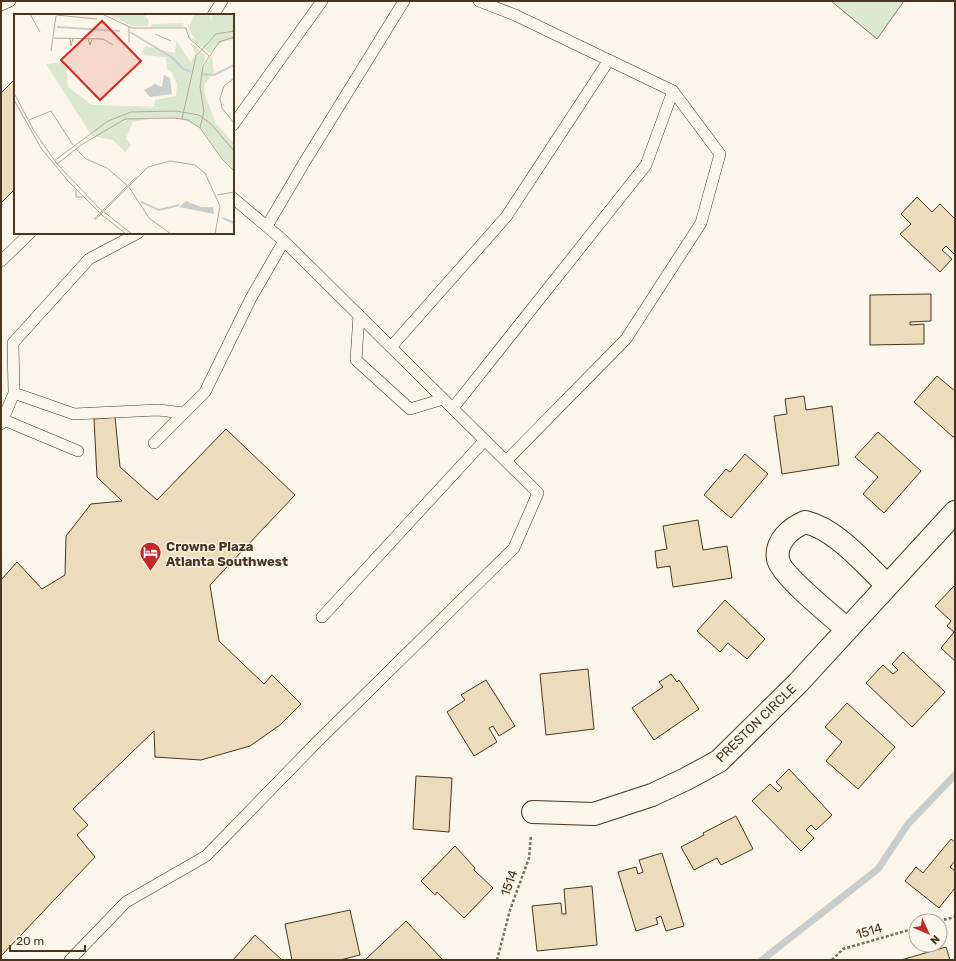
<svg xmlns="http://www.w3.org/2000/svg" width="956" height="961" viewBox="0 0 956 961" font-family="Rubik,sans-serif">
  <style>
    .green { fill: #dce7d0; stroke: #887966 }
    .lines { fill: none; stroke-linecap: round; stroke-linejoin: round }
    .stream { stroke: #c9cecd; stroke-width: 7 }
    .building { fill: #ecdcbc; stroke: #4a3520 }
    .lane-casing { stroke: #4a3520; stroke-width: 12 }
    .street-casing { stroke: #4a3520; stroke-width: 24 }
    .path { stroke: #7f6f5c; stroke-width: 2.5; stroke-dasharray: 3 2; stroke-linecap: butt }
    .lane { stroke: #fbf6e9; stroke-width: 11 }
    .street { stroke: #fbf6e9; stroke-width: 22 }
    .labels { text-anchor: middle; dominant-baseline: central; stroke-width: 3; stroke-linejoin: round; paint-order: stroke }
    .poi-label { font-size: 13px; font-weight: bold; fill: #4a3520; stroke: #fbf6e9; text-anchor: start }
    .street-label { font-size: 13px; fill: #4a3520; stroke: #fbf6e9 }
    .inset-river { fill: none; stroke: #c9cecd; stroke-width: 2 }
    .inset-road { fill: none; stroke: #b4a999; stroke-width: 1 }
    .view { fill: #d62828; fill-opacity: 0.15; stroke: #d62828; stroke-width: 2 }
    .inset-edge { fill: none; stroke: #4a3520; stroke-width: 2 }
  </style>
  <rect width="100%" height="100%" fill="#fbf6e9"/>
  <!-- green -->
  <path class="green" d="M831 1H904L877 39Z"/>
  <g class="lines">
    <!-- stream -->
    <path class="stream" d="M762 960 878 869 908 824 955 775"/>
  </g>
  <!-- building -->
  <path class="building" d="M15 79V189L1 203V93Z
    M917 197 932 212 940 204 955 219V255L946 246 942 250 952 259 940 272 900 234 911 224 901 214Z
    M931 294V321L910 322V325L924 324V344L870 345V295Z
    M937 376 955 391V435L953 437 914 402Z
    M804 396 806 410 832 406 839 465 782 474 774 416 787 414 785 399Z
    M115 417 120 467 157 500 226 429 295 495 210 585 219 641 264 684 272 675 301 704 280 725 250 746 201 760 155 757 154 731 73 809 88 825 77 835 95 857 1 956V580L17 562 42 589 65 575 66 536 91 504 122 501 97 477 94 419Z
    M878 432 921 471 884 513 863 494 878 477 855 457Z
    M745 454 768 474 731 518 704 495 726 469 730 472Z
    M698 520 703 550 727 546 732 578 673 587 670 566 657 568 655 551 667 549 663 526Z
    M955 585V661L941 648 954 632 947 626 951 621 935 606Z
    M725 600 765 639 747 659 728 643 720 652 697 631Z
    M903 652 945 692 912 727 866 683 883 665 893 674 898 670 892 664Z
    M588 669 594 729 546 735 540 674Z
    M671 674 677 682 679 680 699 709 654 740 632 708 663 687 659 682Z
    M486 680 515 726 499 736 493 726 489 728 497 742 474 756 447 712 465 700 461 695Z
    M847 703 895 747 858 789 826 761 842 742 825 727Z
    M789 769 832 815 816 830 811 825 806 830 814 838 801 851 752 801 770 784 778 792 782 788 776 782Z
    M416 776 452 778 449 832 413 829Z
    M736 816 753 849 721 865 717 858 694 870 681 847 704 835 703 833Z
    M951 839 955 842V861L950 867 955 871V888L939 908 905 881 916 867 923 873Z
    M455 846 475 868 474 870 493 888 464 918 437 892 435 895 421 881Z
    M662 853 684 926 666 931 661 916 656 918 658 924 636 931 618 872 636 867 638 874 643 872 639 860Z
    M592 886 597 945 537 951 532 906 561 903 562 914H566L564 889Z
    M350 910 360 955 340 960H292L285 924Z
    M406 921 443 960H365Z
    M255 935 282 960H233Z
    M946 947 950 960H901Z"/>
  <g class="lines">
    <defs>
      <path id="lane" d="M479 1 515 15 673 91 720 154 701 223 626 339 506 461
        M1 5 10 1
        M213 15 222 1
        M233 125 322 1
        M267 226 304 163 404 1
        M138 233 89 259 13 343 14 393 74 414 158 410 184 413
        M1 261 30 233
        M359 315 356 360 410 409 443 399
        M391 347 506 217 609 60
        M453 408 646 165 673 91
        M1 416 4 420 78 451
        M1 424 14 393
        M154 443 205 392 251 298 284 241
        M322 617 485 440
        M70 960 126 902 206 856 317 742 514 548 538 493 284 241 233 198"/>
      <path id="street" d="M847 629C833 617 780 574 778 559 775 541 791 528 805 522 836 529 864 563 887 585
        M533 812 594 814 652 795 686 779 719 761 798 683 955 512"/>
    </defs>
    <!-- lane casing -->
    <use href="#lane" class="lane-casing"/>
    <!-- street casing -->
    <use href="#street" class="street-casing"/>
    <!-- path -->
    <path class="path" d="M939 921 955 917
      M497 960 510 910 529 858 531 836
      M832 960 843 949 916 928"/>
    <!-- lane -->
    <use href="#lane" class="lane"/>
    <!-- street -->
    <use href="#street" class="street"/>
  </g>
  <!-- icons -->
  <defs>
    <symbol id="hotel-pin" viewBox="-11 -11 22 30"><path d="M0 17L-7.5 6A9.5 9.5 0 1 1 7.5 6Z" fill="#c62828" stroke="#fbf6e9"/><path d="M-6-4.5h1.5V1H6V5H4.5V3h-9V5H-6ZM-4 0a1.8 1.8 0 1 1 3.6 0ZM.5 0V-2.5h3Q6-2.5 6 0Z" fill="#fff"/></symbol>
  </defs>
  <g fill-rule="evenodd">
    <use href="#hotel-pin" x="138" y="540" width="25" height="34"/>
  </g>
  <g class="labels">
    <!-- poi labels -->
    <g class="poi-label">
      <text x="166" y="546">Crowne Plaza<tspan x="166" dy="15">Atlanta Southwest</tspan></text>
    </g>
    <!-- street labels -->
    <g class="street-label">
      <text transform="translate(756 723) rotate(-44)">PRESTON CIRCLE</text>
      <text transform="translate(509 883) rotate(-70)">1514</text>
      <text transform="translate(869 931) rotate(-16)">1514</text>
    </g>
  </g>
  <!-- overview -->
  <g transform="translate(14 14)">
    <rect width="220" height="220" fill="#fbf6e9"/>
    <path d="M93 0H130L135 7 134 12H118ZM180 0H196L197 10 198 0H220V26L208 28 196 39 188 32 194 25 187 33 175 23 174 17 175 16 176 22 182 27 175 15ZM169 9 170 13H137L138 10ZM162 26 177 49 181 39 176 28 185 36 182 45 186 38 192 41 187 55 198 42 200 58 190 71 191 80 202 110 220 129V157L212 150 186 114 168 105 140 104 119 108 112 124 117 131 111 138 99 126 78 122 32 50 52 48 54 73 78 91 140 93 141 86 162 82 163 70 158 59 153 55 152 43 127 41 132 32 161 39Z" fill="#dce7d0"/>
    <path d="M150 61 156 64 158 80 136 83 130 76 141 70 148 73ZM172 187 187 193H199L200 200 165 193Z" fill="#c9cecd"/>
    <path class="inset-river" d="M43 13 106 17M116 18 159 44 168 54 177 58M188 60 200 61 220 51M127 188 145 196 165 191M209 204 220 209"/>
    <path class="inset-road" d="M16 0 26 18M88 0 118 14H172L175 24 195 42M42 1 83 5M141 20 157 27M40 24 89 25 99 31M56 25 57 32 59 25M74 25 76 31 78 25M115 29V13M37 37 42 2M220 64 210 72 206 84 208 94 220 109M0 79 20 117 43 150 85 194 118 220M0 86 27 134 54 167 88 201 112 220M168 105 182 42 202 20 220 17M15 106 37 97 59 131M186 114 190 97 186 73 189 52 205 28 220 23M62 135 72 145 93 154 115 173 135 204 157 220M40 147 94 107 117 98 162 97 185 101 197 110 220 137M43 150 67 131 111 105 161 104 174 106 186 114 208 145 220 157M62 176V183H69M203 181 220 178M80 205 122 163M81 206 134 153 156 147 181 151 191 159 206 192 201 220"/>
    <path class="view" d="M88 7 127 47 86 86 47 46Z"/>
    <rect width="220" height="220" class="inset-edge"/>
  </g>
  <!-- border -->
  <rect width="956" height="961" fill="none" stroke="#4a3520" stroke-width="4"/>
  <!-- north arrow -->
  <g transform="translate(928 933) rotate(134)"><circle r="19" fill="#fbf6e9" stroke="#b4a999"/>
  <path d="M0-3L7 15L0 10L-7 15Z" fill="#c62828"/>
  <text y="-6" font-size="11" font-weight="bold" text-anchor="middle" fill="#4a3520">N</text>
  </g>
  <!-- scale -->
  <path d="M10 945v6h75v-6" fill="none" stroke="#4a3520" stroke-width="2"/>
  <text x="16" y="945" font-size="12" fill="#4a3520" stroke="#fbf6e9" stroke-width="3" paint-order="stroke">20 m</text>
</svg>
